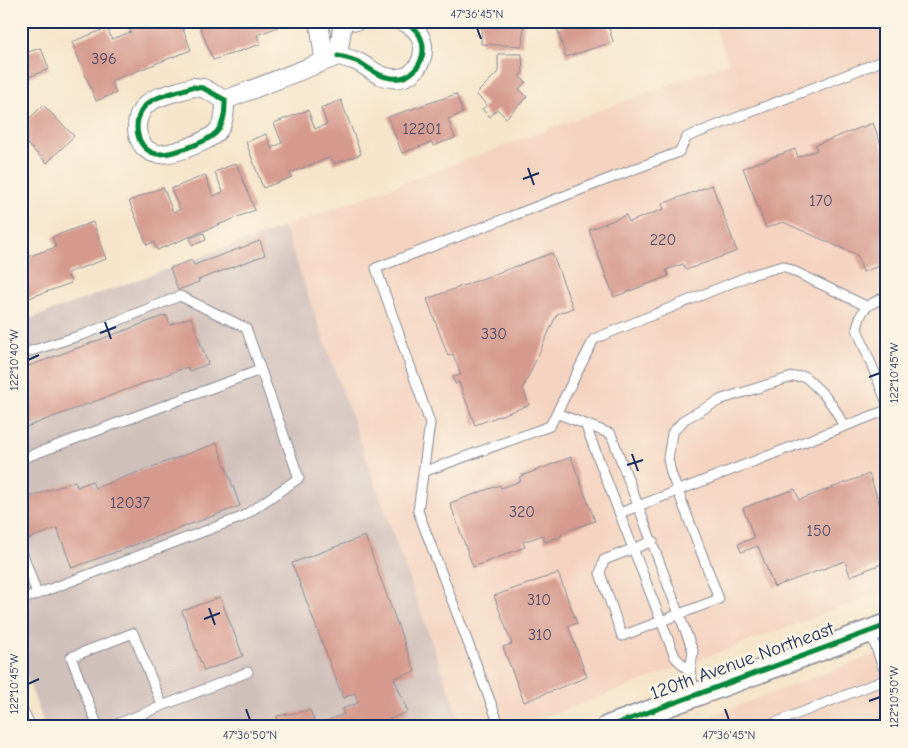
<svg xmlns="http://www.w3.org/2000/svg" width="908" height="748" viewBox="0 0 908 748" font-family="'Comic Neue',sans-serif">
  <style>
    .built { fill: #f4d3c0 }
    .industrial { fill: #d0c0bc }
    .building { fill: #d59a8d }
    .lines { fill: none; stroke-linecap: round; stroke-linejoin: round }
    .service-casing { stroke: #888a94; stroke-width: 11 }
    .minor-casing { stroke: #888a94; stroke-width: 20 }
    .tertiary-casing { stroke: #888a94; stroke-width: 25 }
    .service { stroke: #fff; stroke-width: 9 }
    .minor { stroke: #fff; stroke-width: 18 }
    .tertiary { stroke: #fff; stroke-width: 22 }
    .cycleway-casing { stroke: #fcf5e5; stroke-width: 8 }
    .cycleway { stroke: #00873e; stroke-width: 5 }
    .ticks { fill: none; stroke: #1b2f5e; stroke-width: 2 }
    .labels { text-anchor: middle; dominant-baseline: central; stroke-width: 5; stroke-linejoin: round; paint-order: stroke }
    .number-label { font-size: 16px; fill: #4a4a6a }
    .street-label { font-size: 19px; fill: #1b2f5e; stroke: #fcf5e5 }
    .neatline { fill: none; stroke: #1b2f5e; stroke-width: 2 }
    .ticks-label { font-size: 12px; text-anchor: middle; fill: #1b2f5e }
  </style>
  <rect width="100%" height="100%" fill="#fcf5e5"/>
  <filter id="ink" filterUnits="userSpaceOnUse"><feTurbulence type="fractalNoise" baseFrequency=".02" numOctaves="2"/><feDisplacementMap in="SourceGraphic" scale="10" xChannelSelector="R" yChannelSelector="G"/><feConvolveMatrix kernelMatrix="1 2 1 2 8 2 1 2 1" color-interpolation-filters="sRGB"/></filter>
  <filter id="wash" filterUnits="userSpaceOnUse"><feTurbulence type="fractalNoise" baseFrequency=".0096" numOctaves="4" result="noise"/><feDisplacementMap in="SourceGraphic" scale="20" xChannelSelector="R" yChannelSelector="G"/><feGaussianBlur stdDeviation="1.12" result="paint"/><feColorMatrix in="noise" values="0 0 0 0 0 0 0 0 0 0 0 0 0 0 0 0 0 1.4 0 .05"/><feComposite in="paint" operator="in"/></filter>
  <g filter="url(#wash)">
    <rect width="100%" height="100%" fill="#f6e5cb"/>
    <!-- built -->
    <path class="built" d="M713 21H887V590L519 727H462L284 227 728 63Z
      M887 650V727H682Z"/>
    <!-- industrial -->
    <path class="industrial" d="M284 227 462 727H45L21 661V322Z"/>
    <g id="blocks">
      <!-- building -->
      <path class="building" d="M147 21H180L191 50 111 81 116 93 96 101 72 42 107 28 112 39 131 32 129 28Z
        M276 21 278 27 257 35 261 44 213 60 198 22Z
        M482 21 524 22 522 46 481 44Z
        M578 21H607L613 42 566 57 557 28Z
        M21 35 28 52 41 48 49 69 21 80Z
        M498 54H522L523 73 519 76 526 82 519 89 527 97 506 118 497 109 490 117 482 109 487 105 476 94 498 72Z
        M456 94 463 113 448 119 455 138 433 146 432 142 402 153 388 117Z
        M341 100 361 154 334 164 331 157 290 173 292 177 263 188 246 142 266 134 271 148 282 143 274 123 308 110 315 129 327 124 321 108Z
        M43 105 74 136 47 163 21 138V127Z
        M873 123 887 160V263L863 272 857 255 783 222 766 228 743 168 795 149 798 157 817 150 815 145Z
        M236 163 255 210 157 250 154 242 147 245 129 201 163 187 173 212 180 210 171 189 205 175 213 196 223 192 215 172Z
        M21 171 27 183 21 186Z
        M712 185 737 251 686 270 683 264 666 270 669 276 614 297 589 230 626 215 629 222 664 209 662 204Z
        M93 222 106 259 67 273 71 283 29 298 21 277V259L56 247 52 237Z
        M204 233 206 240 193 245 190 238Z
        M260 241 265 255 198 280 199 282 178 290 170 268 192 260 194 265Z
        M552 253 573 308 557 314 523 388 529 405 475 425 459 382 455 384 453 377 461 375 453 354 448 356 427 299Z
        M166 315 170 325 191 317 208 364 189 371 187 367 21 429V369Z
        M217 443 240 506 72 568 57 528 21 542V500L75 481 77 487 92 481 95 488Z
        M571 457 595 521 561 533 562 536 545 542 543 535 523 542 525 547 473 567 450 503 500 485 501 488 521 481 519 477Z
        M869 474 887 524V562L850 576 845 561 774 587 758 546 741 552 738 544 754 538 743 508 795 489 799 500Z
        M365 536 415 672 394 678 408 712 368 727H278L277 716 310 710 316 725 344 714 342 709 358 703 355 693 343 698 292 563Z
        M558 573 577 623 568 626 587 677 524 702 503 647 512 644 494 596Z
        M220 597 243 656 204 671 182 611Z"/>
    </g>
  </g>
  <g filter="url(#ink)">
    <use href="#blocks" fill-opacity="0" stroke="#888a94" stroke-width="1"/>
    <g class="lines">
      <defs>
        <path id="service" d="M887 296C867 305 861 307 857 329L887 403
          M21 354 85 334 180 296 246 328 299 478 242 517 37 594
          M556 413 611 434 693 651 690 672 696 694
          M585 424 675 657 690 672
          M21 459 260 370
          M423 472 550 426 594 339 751 275 783 266 866 306
          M620 513 887 410
          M653 541 604 560 600 573 622 636 719 599 671 473 668 459 672 433 685 419 722 399 792 377 804 376C821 391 835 404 843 426
          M21 600 37 594 24 557
          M870 631 887 678
          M98 727 71 657 133 633 162 705
          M109 727 248 672
          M500 727 418 511 430 423 376 268 679 152 687 137 887 59
          M764 727 887 679"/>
        <path id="minor" d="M319 21 324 59
          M356 21H357
          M338 56C344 57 350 59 356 61 368 66 377 77 391 78 424 83 438 33 401 21
          M338 56 343 21
          M192 87 203 88 225 100C226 132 215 137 187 148 178 151 167 155 157 154 135 150 131 119 146 105 156 95 179 92 192 87Z
          M225 100 338 56
          M21 716 26 727"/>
        <path id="tertiary" d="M608 727 887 625"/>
      </defs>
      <!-- service casing -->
      <use href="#service" class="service-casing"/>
      <!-- minor casing -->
      <use href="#minor" class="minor-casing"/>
      <!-- tertiary casing -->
      <use href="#tertiary" class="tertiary-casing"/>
      <!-- service -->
      <use href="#service" class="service"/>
      <!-- minor -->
      <use href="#minor" class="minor"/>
      <!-- tertiary -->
      <use href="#tertiary" class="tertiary"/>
      <defs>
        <path id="cycleway" d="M338 56C344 57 350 59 356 61 368 66 377 77 391 78 424 83 438 33 401 21
          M192 87 203 88 225 100C226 132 215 137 187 148 178 151 167 155 157 154 135 150 131 119 146 105 156 95 179 92 192 87Z
          M608 727 887 625"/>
      </defs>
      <!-- cycleway casing -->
      <use href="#cycleway" class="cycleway-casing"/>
      <!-- cycleway -->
      <use href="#cycleway" class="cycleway"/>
    </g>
  </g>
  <!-- ticks -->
  <path class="ticks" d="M477 28 481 39M528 168 534 185M523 179 539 173M105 322 111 339M100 333 116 327M28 360 39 355M869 377 880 373M632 454 638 471M627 465 643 460M209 608 215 625M204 619 220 613M28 684 39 679M869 701 880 697M246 709 250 720M725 709 729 720"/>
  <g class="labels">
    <!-- number labels -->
    <g class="number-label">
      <text x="104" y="59">396</text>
      <text x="422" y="129">12201</text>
      <text x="821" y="201">170</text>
      <text x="663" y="240">220</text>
      <text x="494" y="334">330</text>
      <text x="130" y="503">12037</text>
      <text x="522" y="512">320</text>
      <text x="819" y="531">150</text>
      <text x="539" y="600">310</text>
      <text x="540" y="635">310</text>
    </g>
    <!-- street labels -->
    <g class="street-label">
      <text transform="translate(742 661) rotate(-20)">120th Avenue Northeast</text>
    </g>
  </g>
  <!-- margin -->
  <rect width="908" height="748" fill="none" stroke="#fcf5e5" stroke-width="55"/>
  <rect x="28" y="28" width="852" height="692" class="neatline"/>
  <g class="ticks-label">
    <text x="477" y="18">47°36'45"N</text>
    <text transform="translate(14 360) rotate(-90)" y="4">122°10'40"W</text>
    <text transform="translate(894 373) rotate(-90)" y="4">122°10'45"W</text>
    <text transform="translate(14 684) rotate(-90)" y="4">122°10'45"W</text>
    <text transform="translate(894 697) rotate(-90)" y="4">122°10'50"W</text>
    <text x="250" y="739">47°36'50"N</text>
    <text x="729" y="739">47°36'45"N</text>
  </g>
</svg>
